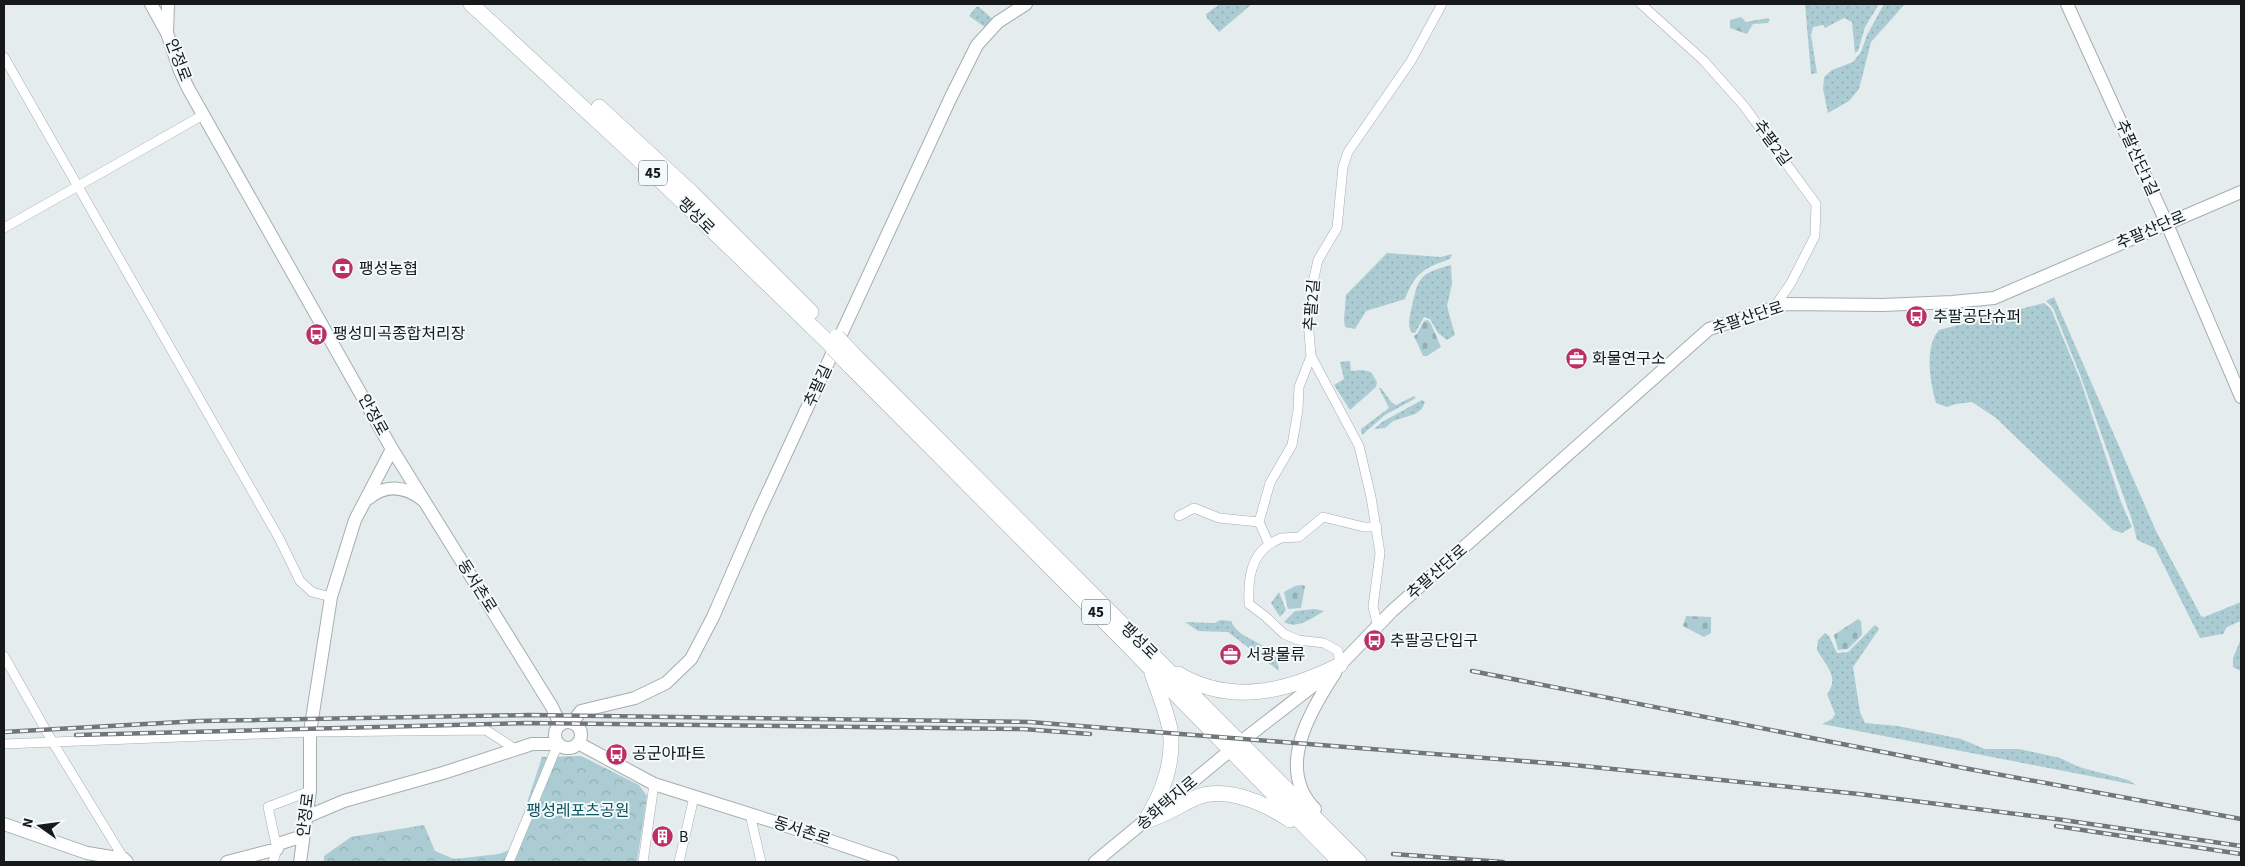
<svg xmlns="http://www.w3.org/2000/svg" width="2245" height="866" viewBox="0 0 2245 866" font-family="'Source Sans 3','Noto Sans KR',sans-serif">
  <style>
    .grass { fill: url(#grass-dots) }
    .forest { fill: url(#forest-firs) }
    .cemetery { fill: url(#cemetery-stones) }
    .park { fill: url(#park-crowns) }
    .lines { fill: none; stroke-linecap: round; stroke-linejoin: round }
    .street-casing { stroke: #a6adae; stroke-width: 10 }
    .secondary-casing { stroke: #a6adae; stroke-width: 14 }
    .primary-casing { stroke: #a6adae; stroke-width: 16 }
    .street { stroke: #fff; stroke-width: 9 }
    .secondary { stroke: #fff; stroke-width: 12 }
    .primary { stroke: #fff; stroke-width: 15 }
    .rail-casing { stroke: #727678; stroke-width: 4.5 }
    .rail { stroke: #f2fafb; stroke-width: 2.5; stroke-dasharray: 8; stroke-linecap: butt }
    .primary-bridge-casing { stroke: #a6adae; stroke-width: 16; stroke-linecap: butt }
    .primary-bridge { stroke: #fff; stroke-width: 15 }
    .labels { text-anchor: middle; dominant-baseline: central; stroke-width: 4; stroke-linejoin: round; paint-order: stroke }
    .shield { fill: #f2fafb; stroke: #585c5d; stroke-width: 1 }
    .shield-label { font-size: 15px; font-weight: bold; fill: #161819 }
    .street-label { font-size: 16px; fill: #161819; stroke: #f2fafb }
    .poi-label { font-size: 16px; fill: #161819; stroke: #f2fafb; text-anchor: start }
    .park-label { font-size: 16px; fill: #0c535f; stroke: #f2fafb }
  </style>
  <defs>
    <pattern id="grass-dots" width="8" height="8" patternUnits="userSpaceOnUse" patternTransform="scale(1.25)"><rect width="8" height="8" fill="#acccd3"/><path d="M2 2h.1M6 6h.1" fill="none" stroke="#93aeb5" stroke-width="1.8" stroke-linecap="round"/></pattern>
    <pattern id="forest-firs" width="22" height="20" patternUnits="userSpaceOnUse" patternTransform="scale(1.25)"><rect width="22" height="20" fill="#acccd3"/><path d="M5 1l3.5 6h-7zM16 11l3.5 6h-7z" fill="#93aeb5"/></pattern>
    <pattern id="cemetery-stones" width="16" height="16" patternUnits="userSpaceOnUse" patternTransform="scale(1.25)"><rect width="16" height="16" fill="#acccd3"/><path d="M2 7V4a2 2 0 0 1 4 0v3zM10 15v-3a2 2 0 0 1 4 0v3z" fill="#93aeb5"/></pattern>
    <pattern id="park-crowns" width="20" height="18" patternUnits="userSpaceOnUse" patternTransform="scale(1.25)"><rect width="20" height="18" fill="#acccd3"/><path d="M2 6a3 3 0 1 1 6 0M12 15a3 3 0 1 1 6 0" fill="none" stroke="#93aeb5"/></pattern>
  </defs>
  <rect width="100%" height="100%" fill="#e5ecee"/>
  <!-- grass -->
  <path class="grass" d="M1220 4H1252L1219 32 1207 18 1206 14Z
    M1805 4H1879L1865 27 1858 51 1855 53 1852 22 1844 18 1825 28 1823 25 1813 27 1811 35 1817 73 1811 74Z
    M1884 4H1905L1871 42 1859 89 1849 101 1828 113 1823 89 1824 77 1832 70 1853 62 1861 52 1867 35Z
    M976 7H979L996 22 989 30 969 16Z
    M1387 253 1441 257 1452 254 1450 259C1424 268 1415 273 1405 299L1366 311 1355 329 1345 327 1344 320 1346 295Z
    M1451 265 1452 284 1447 306 1455 335 1447 340 1438 333 1430 319 1424 317 1415 333 1411 332C1407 322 1410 316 1412 306 1419 276 1419 274 1451 265Z
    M2054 297 2156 531 2201 616 2204 617 2241 602V621L2227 627 2223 634 2200 638 2155 548 2137 540 2132 520 2081 377 2053 308 2046 301Z
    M2044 303 2051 309 2080 379 2121 502 2132 527 2122 533 2113 530 1996 418 1972 402 1956 404 1947 407 1936 403C1930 382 1924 347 1939 330Z
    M1350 361 1351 371 1362 370 1371 372 1377 382 1376 387 1350 410 1334 385 1344 379 1340 362Z
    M1379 388H1381L1392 403 1396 405 1414 396 1416 398 1385 415 1362 435 1361 429 1389 408Z
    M1422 400 1425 402 1422 409 1415 414 1393 421 1385 428 1374 429 1382 422Z
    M1279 592 1286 610 1280 617 1271 603Z
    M1315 609 1324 611C1312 618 1297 630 1284 622L1295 611Z
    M1220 620 1231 621C1239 640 1263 640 1275 656 1277 659 1278 667 1279 671L1228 632 1198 631 1185 622 1215 623Z
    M1875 625 1879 629 1853 667 1860 712 1865 723 1898 726 1961 739 1985 749H2019L2060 758 2079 767 2128 780 2136 785 1822 724 1832 719 1835 714 1827 694C1840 677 1826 666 1817 650L1818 640 1825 633 1829 636 1837 653 1848 652Z
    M2241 639V671L2233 667V658Z"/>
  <!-- forest -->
  <path class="forest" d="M1741 17 1746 22 1768 18 1770 20 1768 23 1753 24 1747 34 1730 28V20Z"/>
  <!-- cemetery -->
  <path class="cemetery" d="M1428 320 1431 324 1441 347 1427 356H1423L1414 336 1417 334 1424 321Z
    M1302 585 1305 586 1301 608 1288 609 1284 592 1295 586Z
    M1686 616 1711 617V633L1704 637 1683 626Z
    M1858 619 1861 621 1862 635 1848 649 1838 650 1834 635Z"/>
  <!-- park -->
  <path class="park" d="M581 756 639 785 647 796 637 862H324V856L351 837 424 825 435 851 454 859 499 854 512 849 542 757Z"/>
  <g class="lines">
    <defs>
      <path id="street" d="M1641 4 1703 60 1744 106 1816 204 1815 236 1791 283 1773 309
        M4 57 279 538 300 581 312 592 331 597
        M4 228 203 115
        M1179 516 1194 508 1219 518 1259 522 1269 544 1281 538 1299 537 1323 517 1364 527H1377
        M1259 522 1270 483 1292 445 1298 410 1299 387 1311 356
        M1273 542C1250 555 1248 580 1249 604L1266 617 1284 634 1298 640 1324 643 1338 651 1340 665
        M1378 626 1373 607 1380 553 1371 497 1359 446 1311 356 1308 321 1312 287 1318 260 1337 228 1343 167 1348 152 1411 61 1442 4
        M4 656 52 741 124 859
        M4 744 310 732 486 730 515 749
        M750 814 761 862
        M273 862 277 849 268 807 310 791
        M509 862 555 751 560 746
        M643 862 654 784
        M679 862 694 797"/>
      <path id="secondary" d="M151 4 167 33 180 71 188 88 392 449 552 707 560 724
        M2067 4 2167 224 2241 397
        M167 33 168 4
        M369 498C386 484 405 486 423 500
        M555 735a13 13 0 1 1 26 0a13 13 0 1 1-26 0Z
        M572 723 581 711 635 698 666 683 691 659 713 617 757 516 951 97 977 45 998 22 1026 4
        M578 743 654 784 781 824 892 862
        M1315 809C1275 769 1310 711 1335 673
        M306 817 344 801 443 773 532 744H558
        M4 824 87 853 124 859 127 862
        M227 862 277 849 278 844 303 836
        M300 862 310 791V732L331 597 355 520 392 449
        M1095 862 1238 744 1340 665 1392 611 1709 329 1786 304 1883 305 1952 302 1994 298 2241 192"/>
      <path id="primary" d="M471 4 632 153 832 346
        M599 107 692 193 811 312
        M855 356 1359 862
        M849 365 1118 635 1340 862
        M1178 674C1232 706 1288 691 1340 665
        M1145 821C1164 816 1178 806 1195 798 1225 785 1265 803 1290 820
        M1145 821C1162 795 1175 761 1170 729 1166 710 1158 691 1152 673"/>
    </defs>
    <!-- street casing -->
    <use href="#street" class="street-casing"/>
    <!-- secondary casing -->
    <use href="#secondary" class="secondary-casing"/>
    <!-- primary casing -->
    <use href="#primary" class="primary-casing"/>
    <!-- street -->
    <use href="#street" class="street"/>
    <!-- secondary -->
    <use href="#secondary" class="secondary"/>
    <!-- primary -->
    <use href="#primary" class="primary"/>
    <defs>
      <path id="rail" d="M1472 671 1969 769 2241 819
        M4 732 199 721 529 715 1030 722 1573 765 1859 794 2056 819 2241 846
        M76 735 527 723 1023 729 1090 734
        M2056 826 2241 854
        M1393 854 1503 862"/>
    </defs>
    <!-- rail casing -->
    <use href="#rail" class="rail-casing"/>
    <!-- rail -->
    <use href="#rail" class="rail"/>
    <defs>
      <path id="primary-bridge" d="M837 337 855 356
        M833 348 849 365"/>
    </defs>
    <!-- primary-bridge casing -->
    <use href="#primary-bridge" class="primary-bridge-casing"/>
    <!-- primary-bridge -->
    <use href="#primary-bridge" class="primary-bridge"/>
  </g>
  <!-- icons -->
  <defs>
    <symbol id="bank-disc" viewBox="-11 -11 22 22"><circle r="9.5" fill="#bb2f65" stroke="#f2fafb"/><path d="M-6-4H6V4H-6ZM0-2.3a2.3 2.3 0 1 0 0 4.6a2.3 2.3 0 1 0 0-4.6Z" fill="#fff"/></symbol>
    <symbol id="bus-disc" viewBox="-11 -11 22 22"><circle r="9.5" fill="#bb2f65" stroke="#f2fafb"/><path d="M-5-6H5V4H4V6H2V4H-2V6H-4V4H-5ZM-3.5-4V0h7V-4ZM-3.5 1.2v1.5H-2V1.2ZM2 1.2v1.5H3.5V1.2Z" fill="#fff"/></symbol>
    <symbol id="office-disc" viewBox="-11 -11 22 22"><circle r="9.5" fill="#bb2f65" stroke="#f2fafb"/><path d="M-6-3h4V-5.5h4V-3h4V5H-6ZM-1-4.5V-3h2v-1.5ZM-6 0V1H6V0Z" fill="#fff"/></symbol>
    <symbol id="building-disc" viewBox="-11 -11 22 22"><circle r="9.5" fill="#bb2f65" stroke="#f2fafb"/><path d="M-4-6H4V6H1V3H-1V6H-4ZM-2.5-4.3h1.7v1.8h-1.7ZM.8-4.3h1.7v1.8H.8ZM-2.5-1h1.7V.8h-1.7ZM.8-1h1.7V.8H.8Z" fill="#fff"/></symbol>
  </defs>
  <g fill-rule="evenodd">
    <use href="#bank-disc" x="330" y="256" width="25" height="25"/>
    <use href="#bus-disc" x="1904" y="304" width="25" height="25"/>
    <use href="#bus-disc" x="304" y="322" width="25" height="25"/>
    <use href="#office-disc" x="1564" y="346" width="25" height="25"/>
    <use href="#bus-disc" x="1362" y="628" width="25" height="25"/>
    <use href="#office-disc" x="1218" y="642" width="25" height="25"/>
    <use href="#bus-disc" x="604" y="742" width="25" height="25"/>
    <use href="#building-disc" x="650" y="824" width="25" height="25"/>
  </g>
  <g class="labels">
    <!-- shield labels -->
    <g class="shield">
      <rect x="639" y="160.5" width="28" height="25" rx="4"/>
      <rect x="1082" y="599.5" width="28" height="25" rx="4"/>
    </g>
    <g class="shield-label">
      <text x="653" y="173">45</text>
      <text x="1096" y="612">45</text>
    </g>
    <!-- street labels -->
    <g class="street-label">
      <text transform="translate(178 60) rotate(69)">안정로</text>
      <text transform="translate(1772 143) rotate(54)">추팔2길</text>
      <text transform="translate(2137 158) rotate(66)">추팔산단1길</text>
      <text transform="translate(696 216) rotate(45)">팽성로</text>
      <text transform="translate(2151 230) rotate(-23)">추팔산단로</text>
      <text transform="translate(1312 305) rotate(-85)">추팔2길</text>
      <text transform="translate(1748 318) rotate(-18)">추팔산단로</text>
      <text transform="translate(818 386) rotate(-65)">추팔길</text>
      <text transform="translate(373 415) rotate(61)">안정로</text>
      <text transform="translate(1437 572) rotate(-41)">추팔산단로</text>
      <text transform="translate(477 586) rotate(58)">동서촌로</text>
      <text transform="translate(1139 641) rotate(45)">팽성로</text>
      <text transform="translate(1167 803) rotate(-40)">송화택지로</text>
      <text transform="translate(306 815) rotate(-83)">안정로</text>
      <text transform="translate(802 831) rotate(18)">동서촌로</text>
    </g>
    <!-- poi labels -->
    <g class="poi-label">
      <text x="359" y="269">팽성농협</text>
      <text x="1933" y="317">추팔공단슈퍼</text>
      <text x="333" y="334">팽성미곡종합처리장</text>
      <text x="1592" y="359">화물연구소</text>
      <text x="1390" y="641">추팔공단입구</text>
      <text x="1246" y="655">서광물류</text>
      <text x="632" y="754">공군아파트</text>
      <text x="679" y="837">B</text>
    </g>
    <!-- park labels -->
    <g class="park-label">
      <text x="578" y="811">팽성레포츠공원</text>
    </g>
  </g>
  <!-- border -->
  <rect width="2245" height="866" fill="none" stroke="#161819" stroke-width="10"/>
  <!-- north arrow -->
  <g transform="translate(40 826) rotate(284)" stroke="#f2fafb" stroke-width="4" paint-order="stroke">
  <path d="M0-4L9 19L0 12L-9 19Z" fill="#161819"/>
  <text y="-8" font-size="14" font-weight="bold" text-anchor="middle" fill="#161819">N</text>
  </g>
</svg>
